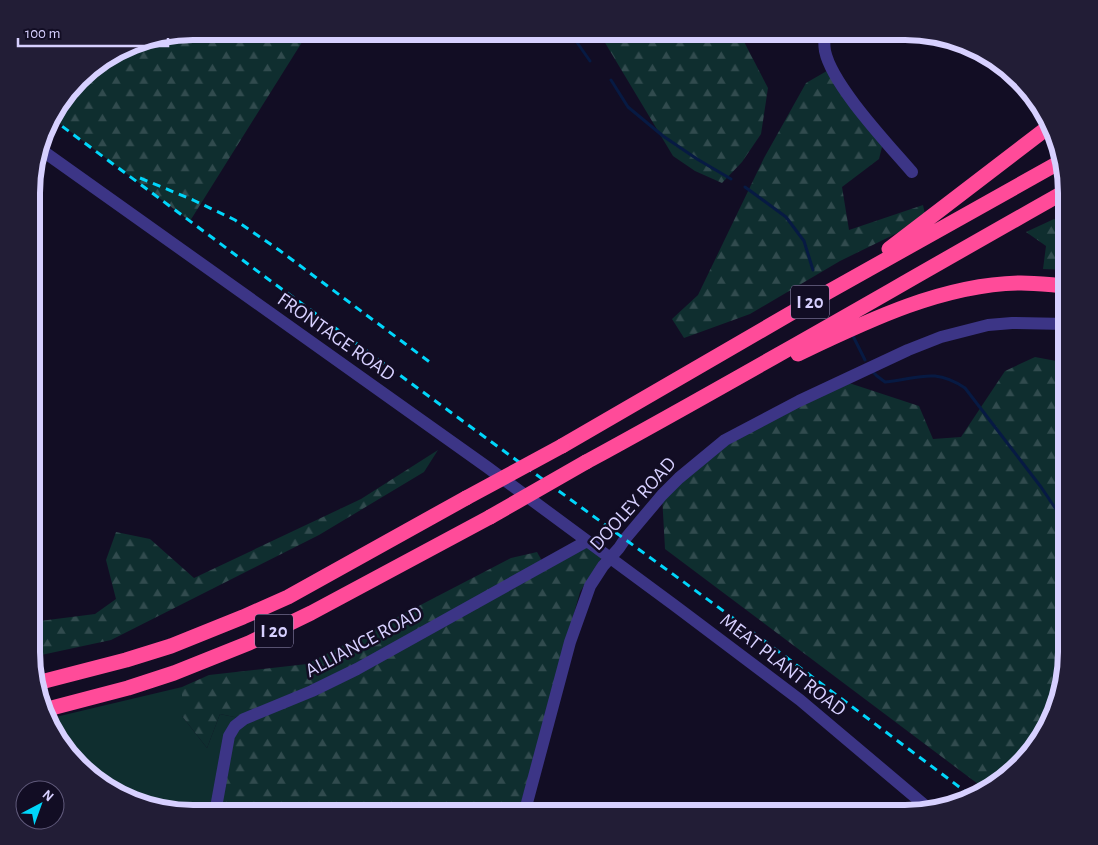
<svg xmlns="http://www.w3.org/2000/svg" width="1098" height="845" viewBox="0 0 1098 845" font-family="'Alegreya Sans',sans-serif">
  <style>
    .green { fill: #0f2e2f }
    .forest { fill: url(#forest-firs) }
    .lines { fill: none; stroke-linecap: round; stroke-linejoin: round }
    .stream { stroke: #071a43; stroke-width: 3 }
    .minor { stroke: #3c3586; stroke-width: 12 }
    .highway { stroke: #ff4b99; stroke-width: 15 }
    .rail { stroke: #00d6fb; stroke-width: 3; stroke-dasharray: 8 6; stroke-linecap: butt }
    .highway-bridge { stroke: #ff4b99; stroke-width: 15 }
    .labels { text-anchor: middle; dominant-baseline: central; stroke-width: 5; stroke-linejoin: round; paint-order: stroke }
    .shield { fill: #120d24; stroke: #9c96bd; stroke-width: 1 }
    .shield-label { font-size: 19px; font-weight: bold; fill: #d7d0ff }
    .street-label { font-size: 20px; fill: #d7d0ff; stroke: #120d24 }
    .rim { fill: none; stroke: #d7d0ff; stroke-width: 6 }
  </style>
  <defs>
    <pattern id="forest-firs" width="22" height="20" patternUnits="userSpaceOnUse" patternTransform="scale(1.25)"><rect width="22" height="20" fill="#0f2e2f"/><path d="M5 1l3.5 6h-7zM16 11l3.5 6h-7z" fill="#314b4e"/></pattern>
  </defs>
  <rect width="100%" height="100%" fill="#120d24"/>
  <!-- green -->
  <path class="green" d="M182 687V716L207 748 220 714 244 719 215 813H183L131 802 87 774 48 724 47 719Z"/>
  <!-- forest -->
  <path class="forest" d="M193 31H309L190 221 51 117 53 112 87 71 141 40Z
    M598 31 739 32 768 88 761 134 742 162 722 183 695 171 673 156Z
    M832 68 884 139 879 159 842 187 849 230 923 205 926 219 840 261 750 314 684 338 672 319 698 295 764 158 806 83Z
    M1054 219 1067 224V270L1043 269 1046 246 1026 232Z
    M1035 357 1067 363 1066 663 1055 714 1027 758 986 790 665 549 662 495 715 446 843 381 919 406 933 439 961 437 1005 371Z
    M438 450 424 472 319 535 111 640 32 657V622L95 614 116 599 106 560 116 532 150 539 194 578 361 499Z
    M587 546 602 557 580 592 518 814 215 813 228 748 244 719 220 714 207 748 182 716V687L209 675 307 664 511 558 537 552 546 568Z"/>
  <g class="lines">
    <!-- stream -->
    <path class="stream" d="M569 31 590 61
      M611 80 628 107 663 136 697 159 731 179
      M745 187 786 217 804 241 813 270
      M853 336 865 360
      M871 370 877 376 885 382C919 379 933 367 965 388L1041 487 1066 524"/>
    <!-- minor -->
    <path class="minor" d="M825 32C824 38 824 44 825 51 832 85 888 144 912 172
      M353 35 354 31
      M40 149 487 467 674 605 800 700 928 808
      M215 813 229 736 235 726 244 719 312 691 357 669 587 541
      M524 814 570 642 590 586 603 566 619 548 625 539 662 495 679 478 725 440 799 401 908 350 941 337 988 325 1012 323 1067 324"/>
    <!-- highway -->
    <path class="highway" d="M889 249 1051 125
      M798 354C867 321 943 284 1021 283 1036 283 1052 285 1067 286
      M562 446 812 301 1060 162
      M586 462C748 374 906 281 1066 191
      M37 683 126 660 171 646 243 617 288 597 466 498
      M44 710 128 688 174 673 249 643 311 613 490 517"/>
    <!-- rail -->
    <path class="rail" d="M51 118 268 279 755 634 974 798
      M140 178 193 200 235 220 279 250 431 363"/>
    <!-- highway-bridge -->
    <path class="highway-bridge" d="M466 498 562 446
      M490 517 586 462"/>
  </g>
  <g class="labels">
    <!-- shield labels -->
    <g class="shield">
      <rect x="791" y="285.5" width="38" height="33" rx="4"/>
      <rect x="255" y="614.5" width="38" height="33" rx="4"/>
    </g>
    <g class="shield-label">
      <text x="810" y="302">I 20</text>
      <text x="274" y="631">I 20</text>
    </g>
    <!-- street labels -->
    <g class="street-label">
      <text transform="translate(336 337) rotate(35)">FRONTAGE ROAD</text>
      <text transform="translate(633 504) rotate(-48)">DOOLEY ROAD</text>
      <text transform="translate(364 642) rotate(-28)">ALLIANCE ROAD</text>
      <text transform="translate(783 665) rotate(38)">MEAT PLANT ROAD</text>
    </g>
  </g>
  <!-- crop -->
  <path d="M0 0H1098V845H0ZM193 40H905A153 153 0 0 1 1058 193V652A153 153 0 0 1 905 805H193A153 153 0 0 1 40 652V193A153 153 0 0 1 193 40Z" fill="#221d36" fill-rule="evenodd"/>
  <path class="rim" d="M193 40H905A153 153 0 0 1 1058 193V652A153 153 0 0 1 905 805H193A153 153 0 0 1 40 652V193A153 153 0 0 1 193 40Z"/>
  <!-- north arrow -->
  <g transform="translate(40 805) rotate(41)"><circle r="24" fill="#120d24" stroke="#615b7c"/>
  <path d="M0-4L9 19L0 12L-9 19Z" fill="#00d6fb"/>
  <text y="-8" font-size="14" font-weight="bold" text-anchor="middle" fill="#d7d0ff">N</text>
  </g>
  <!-- scale -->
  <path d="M18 38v8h150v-8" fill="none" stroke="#d7d0ff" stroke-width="2.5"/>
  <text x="25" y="38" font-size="15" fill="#d7d0ff" stroke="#120d24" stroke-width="4" paint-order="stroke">100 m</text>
</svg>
